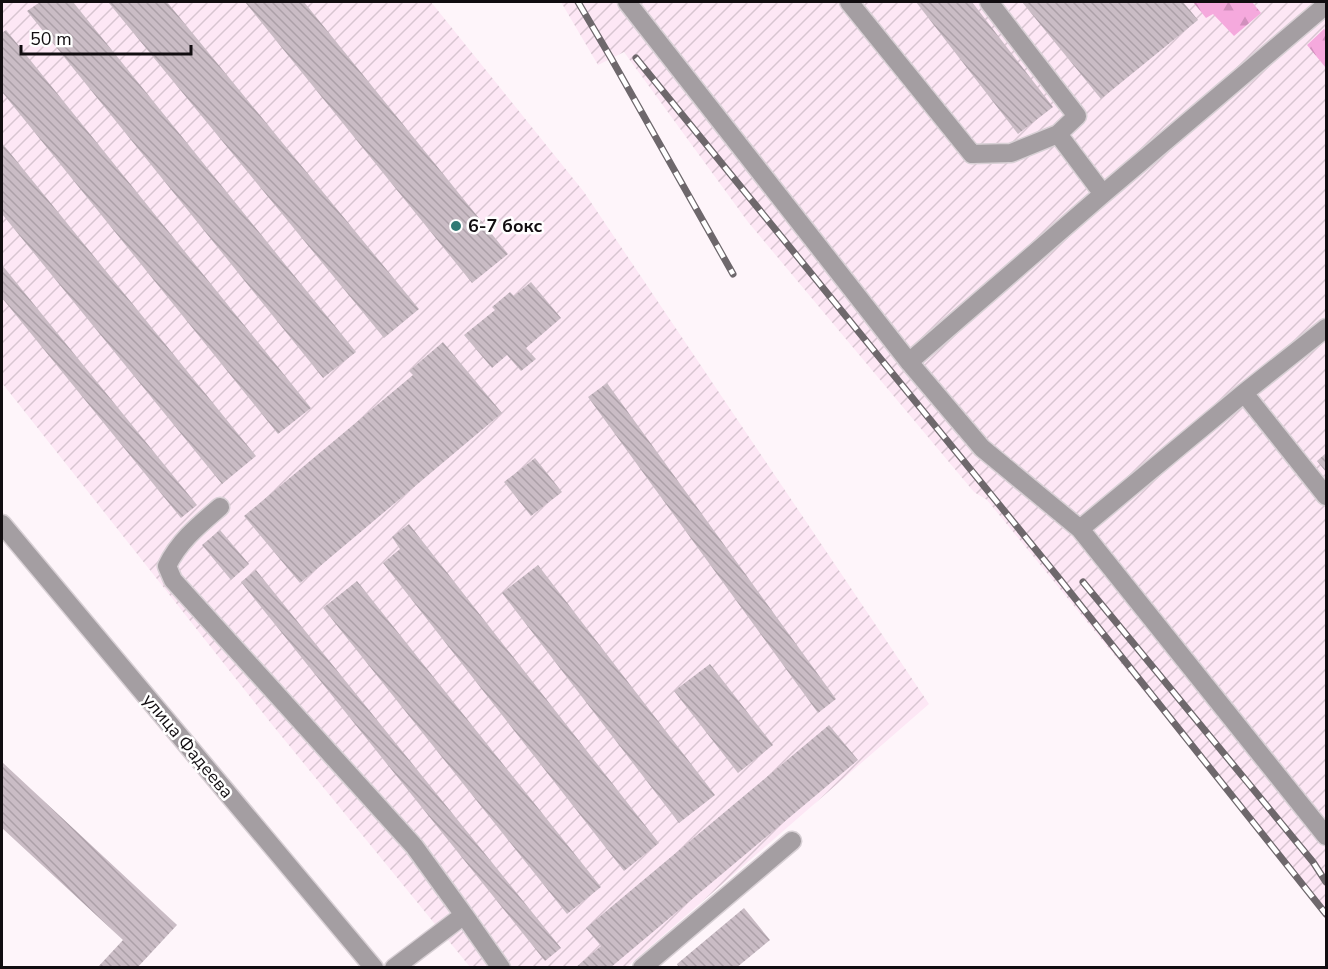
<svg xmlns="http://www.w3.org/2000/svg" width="1328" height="969" viewBox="0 0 1328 969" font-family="'Nunito Sans',sans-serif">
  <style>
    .industrial { fill: url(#industrial-furrows) }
    .forest { fill: url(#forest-firs) }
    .building { fill: url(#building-back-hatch) }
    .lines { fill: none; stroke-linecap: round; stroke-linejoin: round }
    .minor-casing { stroke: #d8d0d5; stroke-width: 21 }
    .minor { stroke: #a49ea2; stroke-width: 18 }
    .rail-casing { stroke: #6e686c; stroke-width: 7 }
    .rail { stroke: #fff; stroke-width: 4.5; stroke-dasharray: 14; stroke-linecap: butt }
    .poi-dot { fill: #317974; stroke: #fff; stroke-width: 2 }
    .labels { text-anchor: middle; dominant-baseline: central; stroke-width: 5; stroke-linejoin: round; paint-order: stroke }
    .poi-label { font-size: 18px; font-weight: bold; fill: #110d10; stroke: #fff; text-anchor: start }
    .street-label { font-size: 18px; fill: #110d10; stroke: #fff }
  </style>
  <defs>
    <pattern id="industrial-furrows" width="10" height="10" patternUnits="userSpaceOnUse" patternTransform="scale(1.5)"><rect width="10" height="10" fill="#fde7f5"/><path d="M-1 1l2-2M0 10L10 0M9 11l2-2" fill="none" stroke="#d8c5d1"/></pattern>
    <pattern id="forest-firs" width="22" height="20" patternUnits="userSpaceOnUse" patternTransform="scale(1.5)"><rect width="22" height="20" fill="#f5a9dd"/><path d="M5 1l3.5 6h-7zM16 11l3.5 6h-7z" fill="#d190bd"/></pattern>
    <pattern id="building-back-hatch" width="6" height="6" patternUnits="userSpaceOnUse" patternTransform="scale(1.5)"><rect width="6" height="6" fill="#cabcc5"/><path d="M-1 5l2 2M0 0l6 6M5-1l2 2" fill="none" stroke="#aca0a8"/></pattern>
  </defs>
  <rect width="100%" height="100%" fill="#fef5fa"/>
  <!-- industrial -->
  <path class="industrial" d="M2 2H431L584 192 929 704 627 967H470L274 727 2 383Z
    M561 2H1326V913L987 500 974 492 748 222 624 52 598 65Z"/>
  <!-- forest -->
  <path class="forest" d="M1193 2H1252L1261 13 1234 36 1213 14 1206 18Z
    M1324 29 1326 31V68L1307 45Z"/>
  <!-- building -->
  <path class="building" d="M40 2H73L356 352 323 378 27 11Z
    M108 2H167L419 309 384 338Z
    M245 2H304L508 254 472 283Z
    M916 2H972L1053 107 1018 134Z
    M1022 2H1183L1198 20 1101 99Z
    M6 30 311 408 278 434 2 92V33Z
    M2 143 256 456 222 484 2 214Z
    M2 265 197 505 181 518 2 298Z
    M531 282 561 318 526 348 536 359 521 371 507 355 492 368 464 335 495 310 492 307 510 292 514 296Z
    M443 342 502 413 300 583 244 516 413 375 409 371Z
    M607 383 836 699 818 713 588 397Z
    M1326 453V472L1317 461Z
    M535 458 562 492 531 516 504 482Z
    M409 524 659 843 624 871 383 563 400 549 392 537Z
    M220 530 249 564 231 580 202 545Z
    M538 565 715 795 679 823 502 593Z
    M256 570 561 948 545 961 241 582Z
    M357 581 601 887 567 914 323 608Z
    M710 664 773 745 738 773 674 691Z
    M829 725 858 760 610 968H575L601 946 586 928Z
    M2 762 177 925 137 968H97L123 940 2 828Z
    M744 908 770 940 736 968H679L677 964Z"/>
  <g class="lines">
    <defs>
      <path id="minor" d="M627 2 909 362 982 448 1080 529 1326 836
        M849 2 972 154 1011 153 1058 134 1077 116 989 2
        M1058 134 1103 194
        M909 362 1103 194 1326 5
        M1244 393 1326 496
        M220 507C199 525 179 541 167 566L173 580 414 846 464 915 394 968
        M2 524 374 968
        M1080 529 1244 393 1326 328
        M464 915 501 968
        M642 968 792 841"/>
    </defs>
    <!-- minor casing -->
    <use href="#minor" class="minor-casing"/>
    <!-- minor -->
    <use href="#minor" class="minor"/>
    <defs>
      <path id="rail" d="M578 2 611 58 733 274
        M636 58 1058 577 1326 914
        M1083 582 1313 862 1326 882"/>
    </defs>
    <!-- rail casing -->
    <use href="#rail" class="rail-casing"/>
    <!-- rail -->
    <use href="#rail" class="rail"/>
  </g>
  <!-- markers -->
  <circle class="poi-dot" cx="456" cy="226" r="6"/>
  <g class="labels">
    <!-- poi labels -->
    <g class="poi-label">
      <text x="468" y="226">6-7 бокс</text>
    </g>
    <!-- street labels -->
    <g class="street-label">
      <text transform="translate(188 746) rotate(50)">улица Фадеева</text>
    </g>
  </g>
  <!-- border -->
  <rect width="1328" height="969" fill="none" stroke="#110d10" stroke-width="6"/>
  <!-- scale -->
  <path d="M21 45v9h170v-9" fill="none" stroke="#110d10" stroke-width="3"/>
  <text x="30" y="45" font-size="18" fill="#110d10" stroke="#ffffff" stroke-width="4.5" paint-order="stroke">50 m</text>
</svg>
